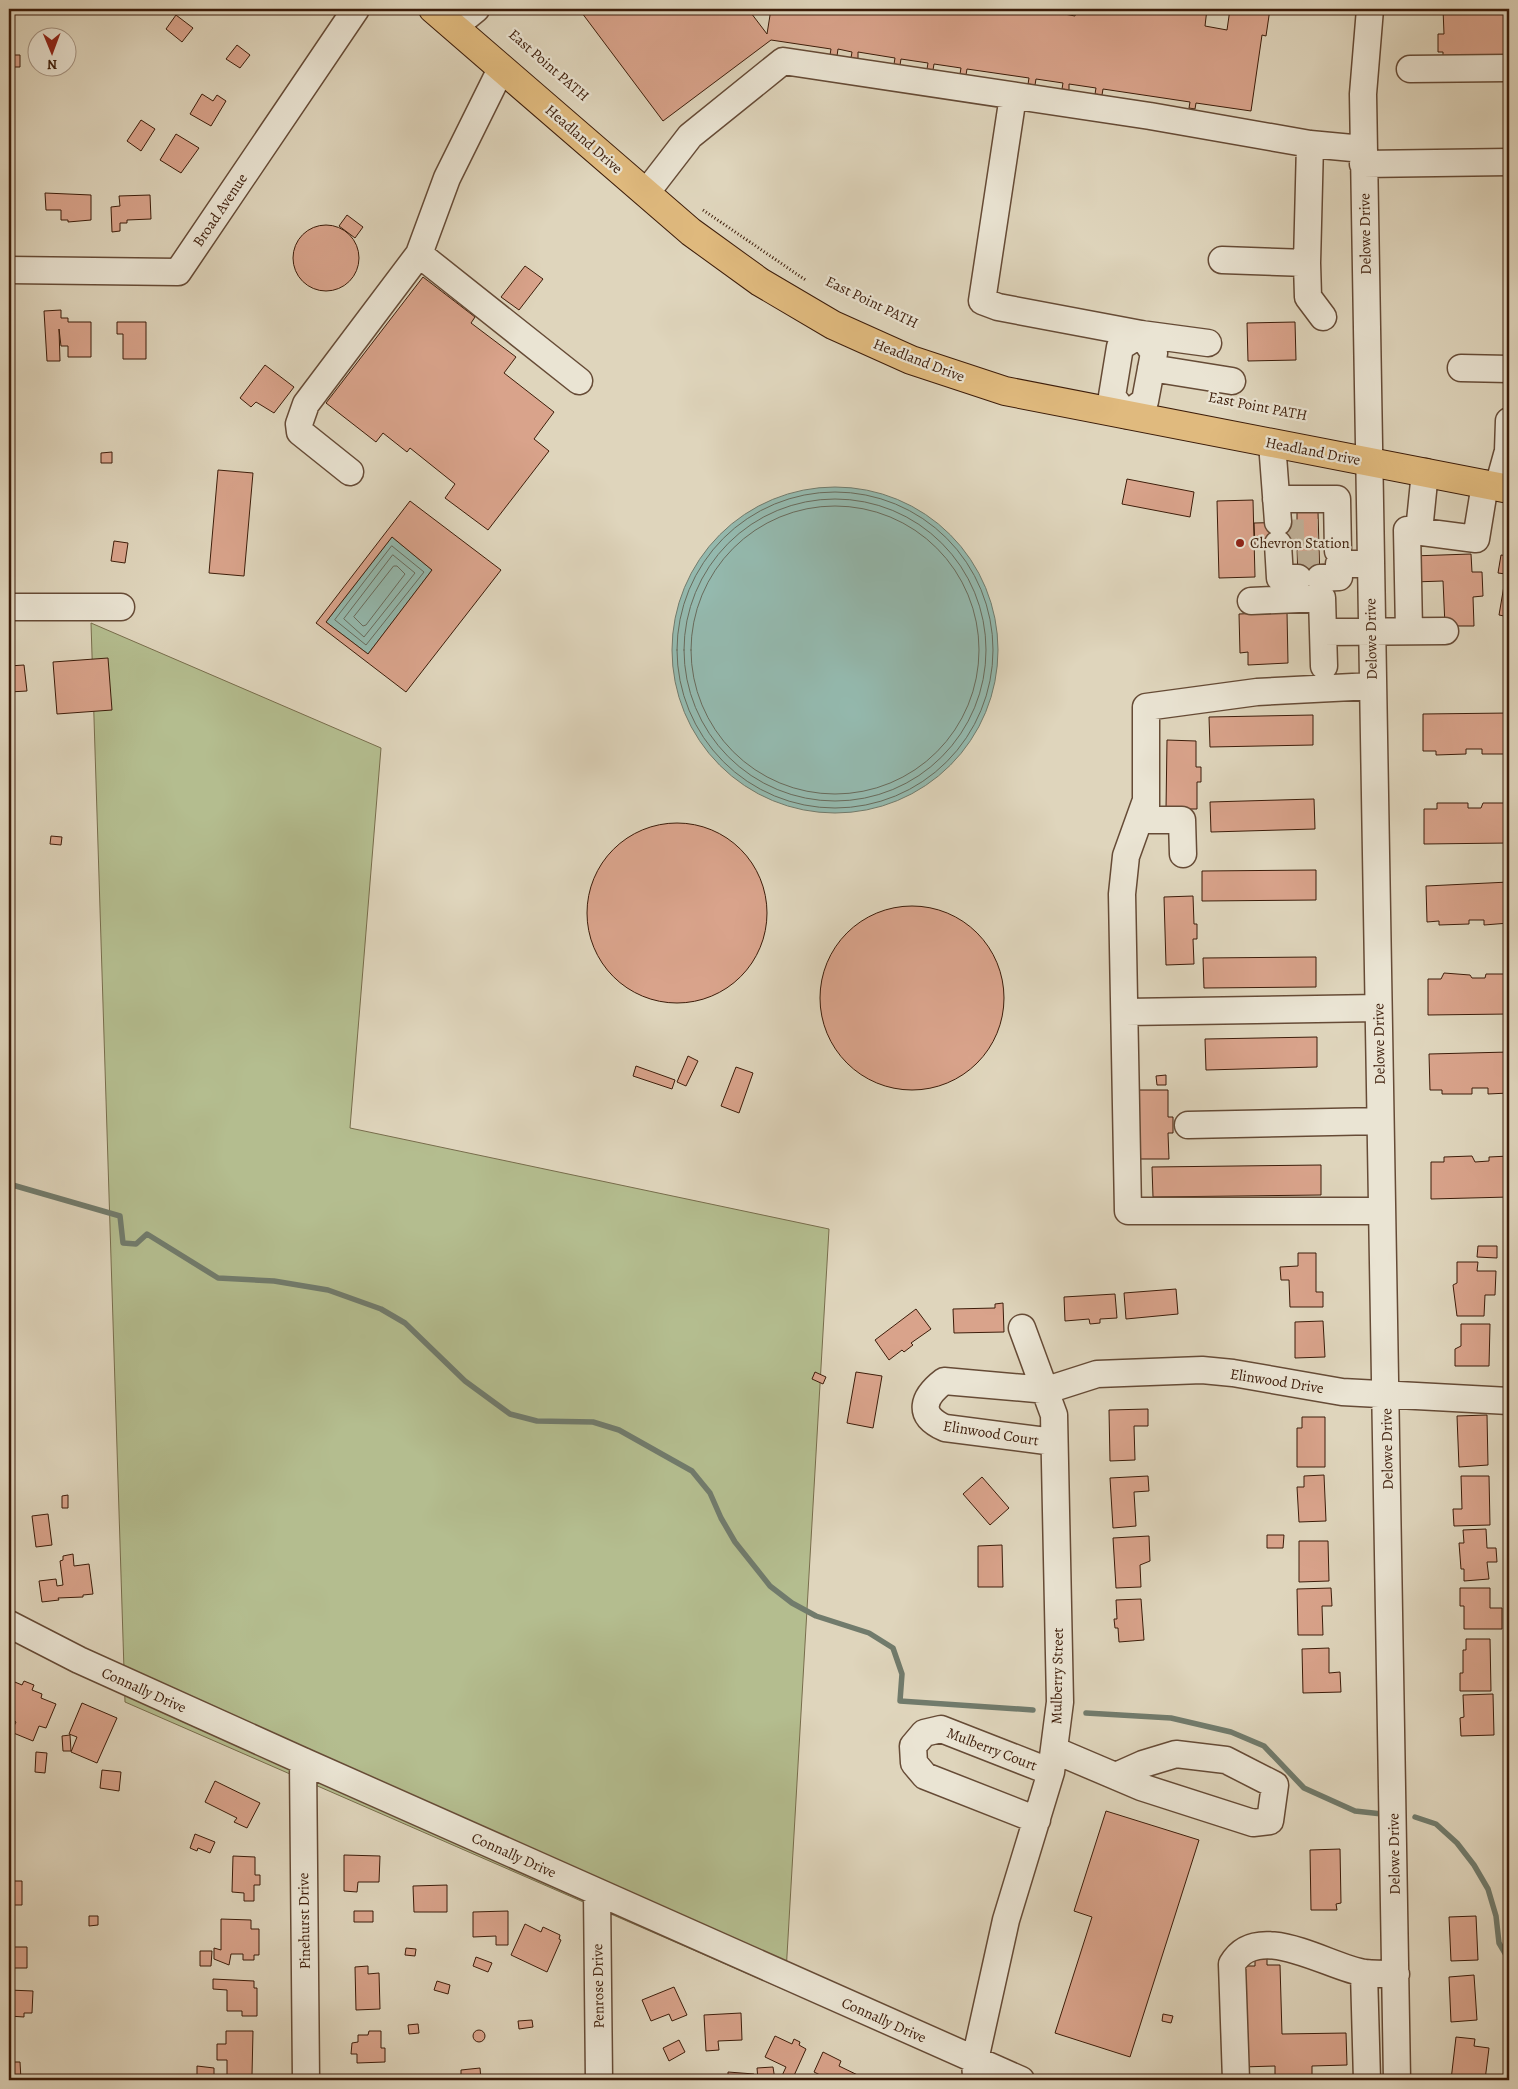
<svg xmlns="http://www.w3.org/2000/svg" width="1518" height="2089" viewBox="0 0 1518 2089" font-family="Alegreya,serif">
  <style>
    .green { fill: #b4bd8f; stroke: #786d4c }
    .water { fill: #94b9ae; stroke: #717b6c }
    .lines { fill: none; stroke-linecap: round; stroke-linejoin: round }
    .shore { stroke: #686b5c; stroke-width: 1 }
    .stream { stroke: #717b6c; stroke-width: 5.5 }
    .building { fill: #d9a38b; stroke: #3d1d0a; fill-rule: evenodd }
    .minor-tunnel { stroke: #bfb098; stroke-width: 26; stroke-dasharray: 26 13; stroke-linecap: butt }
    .minor-casing { stroke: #664b36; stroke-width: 29 }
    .major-casing { stroke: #3d1d0a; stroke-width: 30 }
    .path { stroke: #3d1d0a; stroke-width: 3; stroke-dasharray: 1 2.5; stroke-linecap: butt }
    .minor { stroke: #eae4d3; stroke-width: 26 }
    .major { stroke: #e0ba7e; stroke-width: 28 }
    .poi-dot { fill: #8f2418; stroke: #eae4d3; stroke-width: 2 }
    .labels { text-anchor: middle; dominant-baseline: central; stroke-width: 4.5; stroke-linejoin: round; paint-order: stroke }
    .street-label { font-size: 15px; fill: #3d1d0a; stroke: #eae4d3 }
    .poi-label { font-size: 15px; fill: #3d1d0a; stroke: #eae4d3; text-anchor: start }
  </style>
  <rect width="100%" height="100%" fill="#dfd5bc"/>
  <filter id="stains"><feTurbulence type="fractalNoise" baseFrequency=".004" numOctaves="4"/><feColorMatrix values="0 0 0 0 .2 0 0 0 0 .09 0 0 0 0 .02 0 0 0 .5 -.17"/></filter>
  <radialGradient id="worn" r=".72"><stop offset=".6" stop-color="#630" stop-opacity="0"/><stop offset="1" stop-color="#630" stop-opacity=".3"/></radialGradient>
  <!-- green -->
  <path class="green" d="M91 623 381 748 350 1128 829 1229 785 1990 125 1702Z"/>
  <!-- water -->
  <path class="water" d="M672 650a163 163 0 1 1 326 0a163 163 0 1 1-326 0Z
    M392 537 432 570 368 654 326 622Z"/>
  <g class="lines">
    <!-- shore -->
    <path class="shore" d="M677 650a158 158 0 1 1 316 0a158 158 0 1 1-316 0Z
      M684 650a151 151 0 1 1 302 0a151 151 0 1 1-302 0Z
      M691 650a144 144 0 1 1 288 0a144 144 0 1 1-288 0Z
      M392 546 424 572 366 645 335 620Z
      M393 555 415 573 364 637 344 619Z
      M394 566H397L405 574 366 625 363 626 354 617Z"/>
    <!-- stream -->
    <path class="stream" d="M9 1184 120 1216 123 1243 136 1244 147 1234 218 1278 274 1281 328 1290 381 1309 405 1323 465 1381 510 1414 537 1421 593 1422 619 1430 692 1471 710 1493 721 1518 735 1542 770 1586 792 1603 816 1616 869 1633 893 1648 902 1674 900 1701 1033 1710
      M1086 1713 1171 1718 1231 1732 1264 1746 1304 1788 1355 1811 1382 1814
      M1415 1817 1436 1824 1457 1843 1474 1865 1488 1889 1496 1916 1499 1943 1509 1960"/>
  </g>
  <!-- building -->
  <path class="building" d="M579 9H748L767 34 771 9H1060L1059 13 1075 16 1076 9H1207L1205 26 1227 30 1230 9H1270L1266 36 1262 35 1251 111 1196 103 1195 109 1189 108 1190 102 1103 89 1102 95 1095 94 1096 88 1069 84V90L1062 89 1063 83 1036 79 1035 85 1028 84 1029 78 967 69 966 75 960 74 961 68 934 64 933 70 927 69 928 63 901 59 900 65 894 64 895 58 858 52V59L851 58 852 52 838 49 837 56 830 55 831 49 771 40 663 121Z
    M1443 9H1509V58L1443 59V52H1438V34H1444Z
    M176 15 193 28 182 42 166 29Z
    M237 45 250 55 240 68 226 59Z
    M9 55H20V67H9Z
    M202 94 213 101 217 95 226 101 211 126 190 114Z
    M141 120 155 129 141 151 127 141Z
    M176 134 199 148 181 173 160 160Z
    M45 193 91 195V220L68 222V220H61V210H46Z
    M150 195 151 219 127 220V223H120V231L112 232 111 207 120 206 119 196Z
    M347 215 363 227 355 238 339 226Z
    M293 258a33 33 0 1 1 66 0a33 33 0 1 1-66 0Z
    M525 266 543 279 519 310 501 297Z
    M423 277 475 317 471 323 516 357 504 373 554 412 534 439 549 451 488 530 445 498 455 484 410 448 407 452 383 433 376 442 326 403Z
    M61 310V318H68V322H91V357H68V346H61L59 329 60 361H47L44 311Z
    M117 322H146V359H123V334H117Z
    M1295 322 1296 360 1248 361 1247 323Z
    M265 365 294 387 274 413 256 402 251 407 240 398Z
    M112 452V463H101V453Z
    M218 470 253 473 244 576 209 573Z
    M1127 479 1194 492 1190 517 1122 504Z
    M1253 500 1255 577 1219 578 1217 501Z
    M410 501 501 570 406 692 316 623ZM392 537 432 570 368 654 326 622Z
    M1297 512H1318L1320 582 1298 583 1297 544 1255 545 1254 523 1297 522Z
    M114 541 128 543 125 563 111 561Z
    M1471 554 1472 572H1482L1483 596 1473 597 1474 626H1445L1443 581 1413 582 1412 556Z
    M1501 555 1509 556V617L1499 615 1506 574 1498 573Z
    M1287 612 1288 663 1248 665V652L1240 653 1239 614Z
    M108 658 112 710 57 714 53 662Z
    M24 665 27 691 9 692V666Z
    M1509 713V754H1482V749H1466V754L1436 755V751H1423V714Z
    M1313 715V745L1210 747 1209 717Z
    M1167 740 1196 741V767H1201V782H1197V809H1166Z
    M1314 799 1315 829 1211 832 1210 802Z
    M1437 803H1468V808H1481L1483 803H1509V843L1424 844V809H1437Z
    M587 913a90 90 0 1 1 180 0a90 90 0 1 1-180 0Z
    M51 836 62 837 61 845 50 844Z
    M1316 870V900L1202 901V871Z
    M1509 882V923L1484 925V920H1469V924L1439 925V921L1427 922 1426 886Z
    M1193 896 1194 924H1197V939H1193L1194 964 1166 965 1164 897Z
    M820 998a92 92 0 1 1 184 0a92 92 0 1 1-184 0Z
    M1316 957V987L1204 988 1203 958Z
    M1444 973 1470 975 1472 978H1485L1486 974H1509V1014L1428 1015V979H1441Z
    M1317 1037V1067L1206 1070 1205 1039Z
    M1509 1052V1093L1488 1094V1088H1472V1094H1442V1090H1430L1429 1054Z
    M688 1056 698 1061 686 1086 677 1082Z
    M636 1066 675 1080 672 1089 633 1076Z
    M736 1067 753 1073 739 1113 721 1106Z
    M1166 1075V1085H1157L1156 1076Z
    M1139 1090H1168V1117H1173V1133H1168L1169 1159H1140Z
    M1472 1156 1475 1162 1489 1161V1157L1509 1156V1197L1431 1199V1162H1444V1157Z
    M1321 1165V1195L1153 1197 1152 1167Z
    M1478 1246H1497V1258L1477 1257Z
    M1298 1253H1316V1292H1323V1307H1290L1289 1280H1281L1280 1267 1298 1266Z
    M1457 1262H1478L1477 1271H1496L1495 1295H1485L1484 1316H1457L1453 1285 1457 1283Z
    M1176 1289 1178 1314 1126 1319 1124 1293Z
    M1115 1294 1117 1318 1100 1319V1323L1090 1324 1089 1319 1065 1321 1064 1297Z
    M1003 1303 1004 1332 954 1333 953 1309 995 1308V1304Z
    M916 1309 931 1329 911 1343 913 1345 904 1352 902 1350 889 1360 875 1340Z
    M1323 1321 1325 1357 1295 1358V1322Z
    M1461 1324H1490L1489 1366H1455V1349L1461 1346Z
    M815 1372 826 1377 823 1384 812 1379Z
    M856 1372 882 1376 873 1428 847 1423Z
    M1148 1409V1426H1134L1135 1460 1110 1461 1109 1410Z
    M1487 1415 1488 1465 1459 1467 1457 1416Z
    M1302 1417H1325V1467H1297V1428H1302Z
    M1324 1475 1326 1521 1299 1522 1297 1487H1304V1476Z
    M1148 1476 1149 1491 1134 1492 1136 1526 1113 1528 1110 1478Z
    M1461 1476H1489L1490 1525 1454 1526 1453 1509H1462Z
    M982 1477 1009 1508 990 1525 963 1494Z
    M68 1495V1508H62V1496Z
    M48 1514 52 1545 36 1547 32 1516Z
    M1486 1529 1487 1548H1496L1497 1562H1487L1489 1579 1464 1581V1569H1461L1459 1543H1464L1463 1530Z
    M1267 1535H1284L1283 1548H1267Z
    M1149 1536 1150 1561 1140 1565 1141 1587 1116 1588 1113 1538Z
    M1299 1541H1328L1329 1581 1299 1582Z
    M1002 1545 1003 1587H978V1546Z
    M73 1554 74 1566 89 1564 93 1594 83 1595V1597L58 1598 59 1600 42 1602 39 1581 56 1579 57 1586 63 1585 60 1561 63 1560V1556Z
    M1331 1588 1332 1606H1322L1323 1635H1298L1297 1589Z
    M1460 1588H1490V1608H1502V1629H1464V1606H1460Z
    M1141 1599 1144 1640 1119 1642 1118 1628H1115L1114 1619H1117L1116 1600Z
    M1466 1639H1490L1491 1691H1460V1673H1463V1650H1466Z
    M1329 1648V1673L1340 1672 1341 1692 1303 1693 1302 1649Z
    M10 1680 22 1685 24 1681 34 1685 32 1690 42 1694 41 1698 56 1704 46 1728 39 1726 33 1741 11 1732 16 1722 13 1720 15 1718 9 1715Z
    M1493 1694 1494 1735 1461 1736 1460 1718 1464 1717 1463 1695Z
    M82 1703 117 1718 97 1763 71 1752 77 1737 69 1734Z
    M70 1735 71 1751H63L62 1736Z
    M36 1752 47 1753 45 1773 35 1772Z
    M102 1770 121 1772 119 1791 100 1788Z
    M215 1781 260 1803 247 1828 234 1822 237 1818 205 1802Z
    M1106 1811 1199 1840 1130 2057 1055 2033 1092 1917 1074 1911Z
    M195 1834 215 1842 210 1853 198 1848 197 1851 190 1848Z
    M1340 1849 1341 1903 1336 1904 1337 1910H1311L1310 1850Z
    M344 1855 380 1856 379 1882H358L357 1892 344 1891Z
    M233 1856 255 1857V1875H260V1885H254V1901H244V1893L232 1892Z
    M9 1859H14V1881H22V1905H9Z
    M447 1885V1912H414L413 1886Z
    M354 1911H373V1922H354Z
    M508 1911V1945H496V1936L473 1937V1912Z
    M89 1916H98V1925L89 1926Z
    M1476 1916 1478 1960 1451 1961 1449 1917Z
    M221 1919 251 1920V1929H259V1955H254V1960H243V1954H231L229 1965 214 1959V1948L221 1950Z
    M9 1923 13 1924V1947H27V1968H9Z
    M525 1924 541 1932 543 1927 560 1935 559 1939 561 1940 547 1972 511 1955Z
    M406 1948 416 1949 415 1956 405 1955Z
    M200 1951H212L211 1966H200Z
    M1255 1955H1267V1965H1280L1282 2034 1346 2033 1347 2065 1312 2066V2080H1275V2066L1242 2067 1240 1966H1255Z
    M476 1957 492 1963 488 1972 473 1966Z
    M368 1966V1974L379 1973 380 2009 356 2010 355 1967Z
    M1474 1975 1477 2020 1451 2022 1449 1977Z
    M213 1979 254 1981V1988H257V2016H242V2011H227V1990L213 1989Z
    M437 1981 450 1985 448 1994 434 1990Z
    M674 1987 687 2015 672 2021 669 2014 651 2021 642 2000Z
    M9 1990 33 1991 32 2013H24V2017L9 2016Z
    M741 2013 742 2040 718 2041 719 2050 706 2051 704 2015Z
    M1163 2014 1173 2016 1171 2023 1162 2021Z
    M532 2020 533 2027 519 2029 518 2021Z
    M418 2024 419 2033 409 2034 408 2025Z
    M473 2036a6 6 0 1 1 12 0a6 6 0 1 1-12 0Z
    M226 2031H253L252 2075H227V2060H217V2044H226Z
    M369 2031H381V2048H385V2062L357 2063V2054H351L352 2043 358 2042V2035H368Z
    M775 2036 792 2044 794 2039 800 2042 799 2045 806 2049 792 2080H780L786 2067 765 2057Z
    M1456 2037 1475 2039 1474 2046 1489 2048 1485 2080H1451Z
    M679 2040 685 2052 669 2061 663 2048Z
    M9 2051H13V2062H20L21 2080H9Z
    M823 2052 841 2061 839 2066 868 2080H830L814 2072Z
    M197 2066 214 2068V2080H197Z
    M773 2067 775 2080H758L757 2068Z
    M480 2068 481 2080H461V2070Z
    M728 2072 754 2074V2080H728Z"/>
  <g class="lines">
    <!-- minor-tunnel -->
    <path class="minor-tunnel" d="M1278 533 1318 532
      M1298 564 1319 563"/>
    <defs>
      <path id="minor" d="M1370 9 1363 94 1397 2080
        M454 27 476 9
        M1410 69 1507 68
        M1013 96 982 301 998 307 1141 334 1208 343
        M1310 144 1307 263 1308 297 1323 317
        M1363 164 1509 162
        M646 193 690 136 783 61 1150 116 1310 144 1363 149
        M419 254 579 381
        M1222 260 1307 263
        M9 270 178 272 356 9
        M1141 334 1154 353 1145 401 1126 415 1112 396 1120 347Z
        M1151 368 1232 381
        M1461 368 1509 369
        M1272 443 1278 522
        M350 472 300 432 299 424 306 404 419 254 447 178 501 69
        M1498 487 1508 451 1509 421
        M1276 499H1337L1338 551
        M1419 531 1425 472
        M1278 544 1280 578H1298
        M1320 578 1339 577V564H1370
        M1251 601 1322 598 1323 632
        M9 607H121
        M1409 630 1407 530 1476 539 1485 484
        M1324 666 1323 632 1445 631
        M1145 803 1126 856 1122 894 1128 1211H1382
        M1183 854 1182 820H1146V707L1257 692 1372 686
        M1126 1012 1378 1008
        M1188 1125 1380 1121
        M1054 1442 945 1428C916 1415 923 1397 944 1381L1047 1390 1097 1374 1202 1370 1233 1373 1342 1392 1509 1401
        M9 1624 79 1660 303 1761 1021 2080
        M1054 1750 1141 1787 1253 1823 1270 1821 1275 1785 1226 1760 1176 1754 1143 1764 1116 1776
        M303 1761 306 2080
        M1037 1820 925 1776 914 1763 913 1746 924 1733 941 1729 1051 1772
        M597 1892 599 2080
        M1364 1973 1367 2080
        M976 2077 975 2060 1006 1920 1051 1772 1060 1702 1054 1415 1022 1328
        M1236 2080 1232 1964C1258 1919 1329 1968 1365 1973 1375 1974 1385 1974 1396 1974"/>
      <path id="major" d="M433 9 691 232 760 282 833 325 911 360 1005 391 1509 489"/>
    </defs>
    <!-- minor casing -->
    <use href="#minor" class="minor-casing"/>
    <!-- major casing -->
    <use href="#major" class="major-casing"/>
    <!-- path -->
    <path class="path" d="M703 210 807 281"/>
    <!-- minor -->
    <use href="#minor" class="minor"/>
    <!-- major -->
    <use href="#major" class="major"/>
  </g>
  <!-- markers -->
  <circle class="poi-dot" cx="1240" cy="543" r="5"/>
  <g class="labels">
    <!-- street labels -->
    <g class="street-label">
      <text transform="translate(549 65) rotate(41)">East Point PATH</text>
      <text transform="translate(584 139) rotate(41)">Headland Drive</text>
      <text transform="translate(220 210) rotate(-56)">Broad Avenue</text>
      <text transform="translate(1365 234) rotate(-91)">Delowe Drive</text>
      <text transform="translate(872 302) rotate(26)">East Point PATH</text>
      <text transform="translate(919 360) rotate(21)">Headland Drive</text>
      <text transform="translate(1258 406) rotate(11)">East Point PATH</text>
      <text transform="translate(1313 451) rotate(11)">Headland Drive</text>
      <text transform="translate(1371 639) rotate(-91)">Delowe Drive</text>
      <text transform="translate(1379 1044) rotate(-91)">Delowe Drive</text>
      <text transform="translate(1277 1381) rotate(9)">Elinwood Drive</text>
      <text transform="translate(991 1433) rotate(9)">Elinwood Court</text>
      <text transform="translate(1387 1449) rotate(-91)">Delowe Drive</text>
      <text transform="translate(1057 1676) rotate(-89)">Mulberry Street</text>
      <text transform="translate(144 1690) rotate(24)">Connally Drive</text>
      <text transform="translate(992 1749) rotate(21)">Mulberry Court</text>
      <text transform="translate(1394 1854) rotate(-91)">Delowe Drive</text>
      <text transform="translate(514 1855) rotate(24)">Connally Drive</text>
      <text transform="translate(304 1921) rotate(-91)">Pinehurst Drive</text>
      <text transform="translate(598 1986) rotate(-91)">Penrose Drive</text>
      <text transform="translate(884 2020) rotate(24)">Connally Drive</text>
    </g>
    <!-- poi labels -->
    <g class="poi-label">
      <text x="1250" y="543">Chevron Station</text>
    </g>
  </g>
  <!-- margin -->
  <rect width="1518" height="2089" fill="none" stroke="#dfd5bc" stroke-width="30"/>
  <rect x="10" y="10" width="1498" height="2069" fill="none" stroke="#3d1d0a" stroke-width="2.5"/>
  <rect x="15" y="15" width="1488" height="2059" fill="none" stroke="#3d1d0a"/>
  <!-- north arrow -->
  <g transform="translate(52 52) rotate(179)"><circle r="24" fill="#eae4d3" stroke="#a59483"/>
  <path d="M0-4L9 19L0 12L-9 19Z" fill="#8f2418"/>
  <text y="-8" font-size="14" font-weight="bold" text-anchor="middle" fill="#3d1d0a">N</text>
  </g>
  <rect width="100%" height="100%" filter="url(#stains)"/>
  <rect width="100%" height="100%" fill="url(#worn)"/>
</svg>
